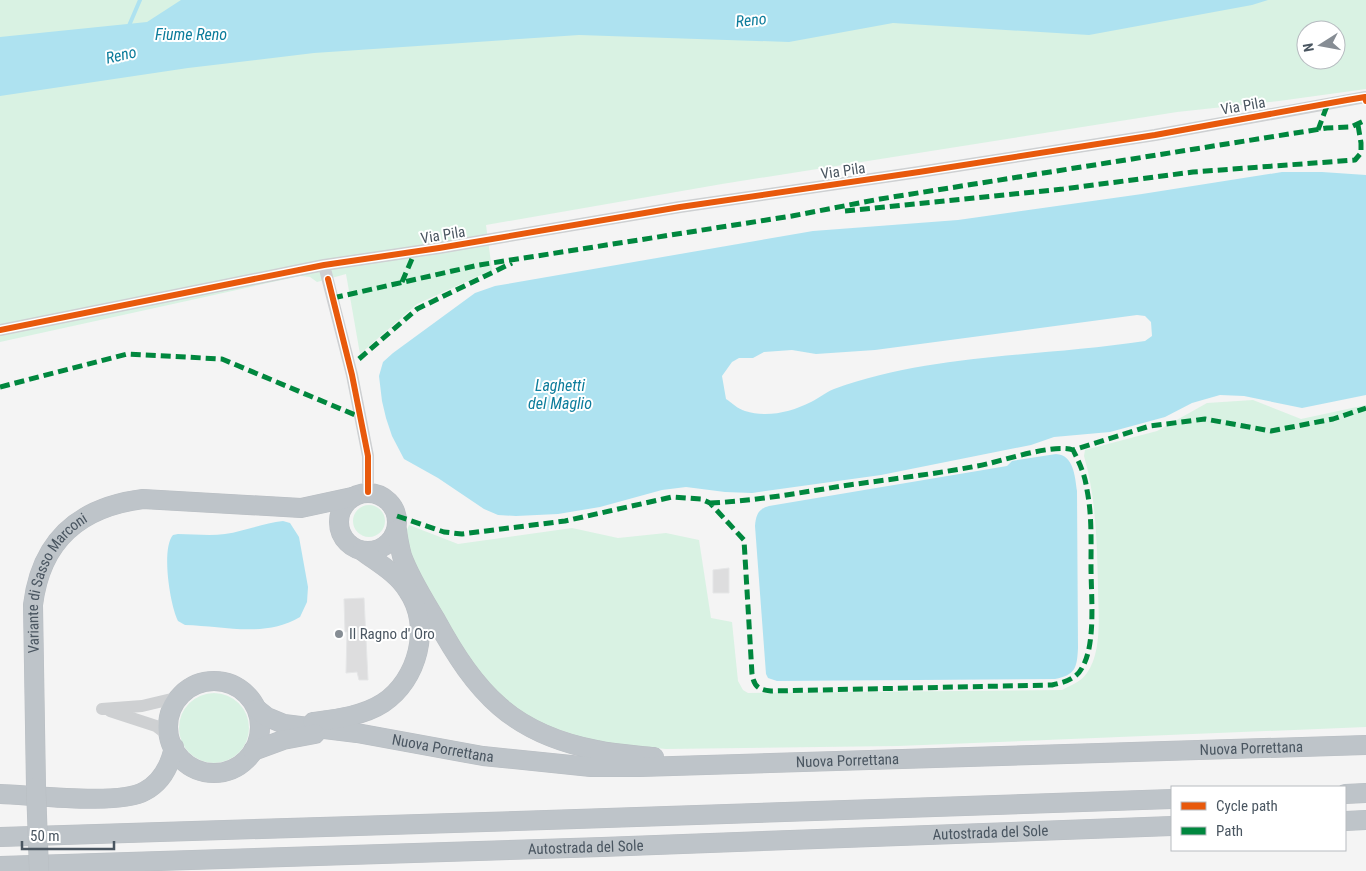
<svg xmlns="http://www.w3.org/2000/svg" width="1366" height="871" viewBox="0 0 1366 871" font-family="'Roboto Condensed',sans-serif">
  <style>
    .green { fill: #d9f2e3; fill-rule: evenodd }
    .water { fill: #aee2f0; fill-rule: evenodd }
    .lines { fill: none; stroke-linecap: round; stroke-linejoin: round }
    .stream { stroke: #aee2f0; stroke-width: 4 }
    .building { fill: #ddddde; stroke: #e5e6e7 }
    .highway-casing { stroke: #b9bec3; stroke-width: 20 }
    .minor { stroke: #ced0d2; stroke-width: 12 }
    .highway { stroke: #bec4c9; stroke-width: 19 }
    .highway-bridge-casing { stroke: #b9bec3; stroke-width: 20; stroke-linecap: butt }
    .highway-bridge { stroke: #bec4c9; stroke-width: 19 }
    .quiet { stroke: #00873e; stroke-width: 5; stroke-dasharray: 10 5; stroke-linecap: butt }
    .cycleway-casing { stroke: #fff; stroke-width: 9 }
    .cycleway { stroke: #e8590c; stroke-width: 6 }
    .poi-dot { fill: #868d94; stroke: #fff; stroke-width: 2 }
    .labels { text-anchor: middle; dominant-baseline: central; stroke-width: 4; stroke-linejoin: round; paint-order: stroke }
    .street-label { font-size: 15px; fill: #4a5661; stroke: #fff }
    .poi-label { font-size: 15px; fill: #4a5661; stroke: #fff; text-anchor: start }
    .water-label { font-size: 16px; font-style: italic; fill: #0c7c9b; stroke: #fff }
  </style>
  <rect width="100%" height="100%" fill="#f4f4f4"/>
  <!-- green -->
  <path class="green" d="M0 0H1366V89L1279 101 1177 112 722 184 486 225 492 270 417 304 360 354 346 274 317 282 310 277 300 276 0 342ZM1306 30H1336V60H1306Z
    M1253 400 1301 419 1366 405V727L898 746 666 749 599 743 542 724 525 716 497 694 463 653 413 562 408 543 407 530 409 525 458 544 572 528 618 538 666 533 699 540 711 618 732 622 738 681 743 690 748 693 1062 690C1071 685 1081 682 1087 673 1103 650 1098 612 1098 586 1097 542 1096 498 1084 456L1085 450 1157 431 1207 403Z
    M353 521a16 16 0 1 1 32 0a16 16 0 1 1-32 0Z
    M179 728a35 35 0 1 1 70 0a35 35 0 1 1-70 0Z"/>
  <!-- water -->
  <path class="water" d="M181 0H1268L1252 5 1089 35 893 23 789 42 579 35 314 53 188 68 0 96V37L147 22Z
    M1282 172H1322L1366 175V395L1302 408 1244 396 1220 395 1192 403 1165 417 1110 432 1054 437 1031 445 881 475 752 493 725 492 686 487 662 490 600 507 558 514 516 516 498 515 484 509 438 478 404 459 392 436 386 418 382 401 379 376 383 362 393 353 475 293 495 286 813 231 958 220 1142 194ZM1137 315 1145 316 1151 322 1152 336 1145 341C1041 357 935 353 834 389 826 392 819 398 811 402 791 412 767 418 745 411 738 409 732 403 726 399L722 376 732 362 739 358H753L764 352 792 350 816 354 875 350Z
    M1056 454C1074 455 1075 477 1077 491L1078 648C1077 667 1076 675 1055 679L777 681 768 678 766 674 755 526C756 515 758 509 769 506L1007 466 1012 461Z
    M283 521 290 523 299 537 308 587 307 602 300 617C265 638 224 626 185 625L178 621C170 605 161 549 173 535L178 534C193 534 210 536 225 534 245 531 264 523 283 521Z"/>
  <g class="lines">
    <!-- stream -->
    <path class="stream" d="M128 28 140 0"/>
  </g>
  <!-- building -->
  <path class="building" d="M729 568V593H713V570Z
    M364 598 368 680H359L357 672 346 673 347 632H345L344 599Z"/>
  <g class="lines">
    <defs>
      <g id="highway">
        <circle cx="368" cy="522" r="29"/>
        <path d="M397 530C398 539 400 548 402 556 410 578 424 600 436 620 476 693 512 734 597 750 615 754 635 755 654 757"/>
        <circle cx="214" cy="727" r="46"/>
        <path id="s1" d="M257 709 267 717 284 724 357 733 483 756 591 767H640L1366 745"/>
        <path d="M313 722C336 719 363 716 383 703 418 680 432 626 408 591 397 573 378 563 362 551"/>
        <path d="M253 751 283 740 315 734"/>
        <path id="s2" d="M36 787 33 605C41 540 80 507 143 499L301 508 352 497"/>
        <path d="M0 794C33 795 120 806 145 791 162 782 170 766 174 747"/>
        <path d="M1345 794 1366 793"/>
        <path d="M1345 821 1366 820"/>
        <path d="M0 837C391 827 781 811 1172 799"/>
        <path id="s3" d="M0 866 602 847 1172 826"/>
      </g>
    </defs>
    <!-- highway casing -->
    <use href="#highway" class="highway-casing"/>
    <!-- minor -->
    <path class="minor" d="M324 265 352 375 368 456V492
      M0 330 324 265 439 248 680 207 919 172 1155 135 1366 97
      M102 709 142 706 180 697
      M110 711 156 726 169 736"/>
    <!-- highway -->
    <use href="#highway" class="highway"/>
    <defs>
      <path id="highway-bridge" d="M36 787 39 871"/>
    </defs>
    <!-- highway-bridge casing -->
    <use href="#highway-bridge" class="highway-bridge-casing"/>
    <!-- highway-bridge -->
    <use href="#highway-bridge" class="highway-bridge"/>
    <!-- quiet -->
    <path class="quiet" d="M1318 130 1328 103
      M845 211 1063 189 1193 172 1355 160 1361 153V143L1358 125
      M402 282 415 252
      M333 298 479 265 792 216 880 199 1327 128 1351 127 1366 120
      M359 359 417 309 512 263
      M0 387 127 354 222 359 360 417
      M710 503C757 501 803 492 849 485 892 479 935 474 977 466 1001 462 1052 443 1073 450L1150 426 1205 419 1271 431 1333 419 1366 408
      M397 516 444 532 462 534 565 521 672 497 701 499 710 503 744 540 752 674C754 687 759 690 771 691L1052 685C1065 682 1077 679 1083 666 1096 642 1091 595 1091 567 1091 541 1092 515 1087 490 1085 475 1080 464 1073 450"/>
    <defs>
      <path id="cycleway" d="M328 279 352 375 368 456V492
        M0 330 324 265 439 248 680 207 919 172 1155 135 1347 100 1365 97 1366 101"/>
    </defs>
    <!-- cycleway casing -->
    <use href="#cycleway" class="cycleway-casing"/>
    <!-- cycleway -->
    <use href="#cycleway" class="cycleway"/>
  </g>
  <!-- markers -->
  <circle class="poi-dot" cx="339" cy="634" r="5"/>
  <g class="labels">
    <!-- street labels -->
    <g class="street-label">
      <text transform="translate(1243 106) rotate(-10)">Via Pila</text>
      <text transform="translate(843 171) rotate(-8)">Via Pila</text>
      <text transform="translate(443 235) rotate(-9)">Via Pila</text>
      <text stroke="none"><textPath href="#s2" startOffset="211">Variante di Sasso Marconi</textPath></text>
      <text stroke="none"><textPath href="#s1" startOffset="192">Nuova Porrettana</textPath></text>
      <text stroke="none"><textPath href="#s1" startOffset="1002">Nuova Porrettana</textPath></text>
      <text stroke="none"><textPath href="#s1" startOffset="598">Nuova Porrettana</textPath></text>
      <text stroke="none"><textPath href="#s3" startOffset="991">Autostrada del Sole</textPath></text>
      <text stroke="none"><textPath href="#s3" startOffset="586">Autostrada del Sole</textPath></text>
    </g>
    <!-- poi labels -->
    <g class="poi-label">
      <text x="349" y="634">Il Ragno d' Oro</text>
    </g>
    <!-- water labels -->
    <g class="water-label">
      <text transform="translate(751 20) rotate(-6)">Reno</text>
      <text x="191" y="34">Fiume Reno</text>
      <text transform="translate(121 55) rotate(-13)">Reno</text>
      <text x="560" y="385">Laghetti<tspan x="560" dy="18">del Maglio</tspan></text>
    </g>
  </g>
  <!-- legend -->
  <rect x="1171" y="786" width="175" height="65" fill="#ffffff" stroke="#b7bbc0"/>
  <rect x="1181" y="802" width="25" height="8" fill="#e8590c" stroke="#b7bbc0"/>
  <text x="1216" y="811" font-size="15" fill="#4a5661">Cycle path</text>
  <rect x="1181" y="827" width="25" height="8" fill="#00873e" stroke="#b7bbc0"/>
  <text x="1216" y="836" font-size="15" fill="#4a5661">Path</text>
  <!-- north arrow -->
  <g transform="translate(1321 45) rotate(259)"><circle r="24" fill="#ffffff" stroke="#b7bbc0"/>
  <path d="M0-4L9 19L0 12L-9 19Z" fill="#868d94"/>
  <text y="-8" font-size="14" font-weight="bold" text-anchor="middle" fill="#4a5661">N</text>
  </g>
  <!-- scale -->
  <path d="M22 841v8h92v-8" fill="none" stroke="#4a5661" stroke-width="2.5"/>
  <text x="30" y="841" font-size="15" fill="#4a5661" stroke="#ffffff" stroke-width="4" paint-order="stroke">50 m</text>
</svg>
